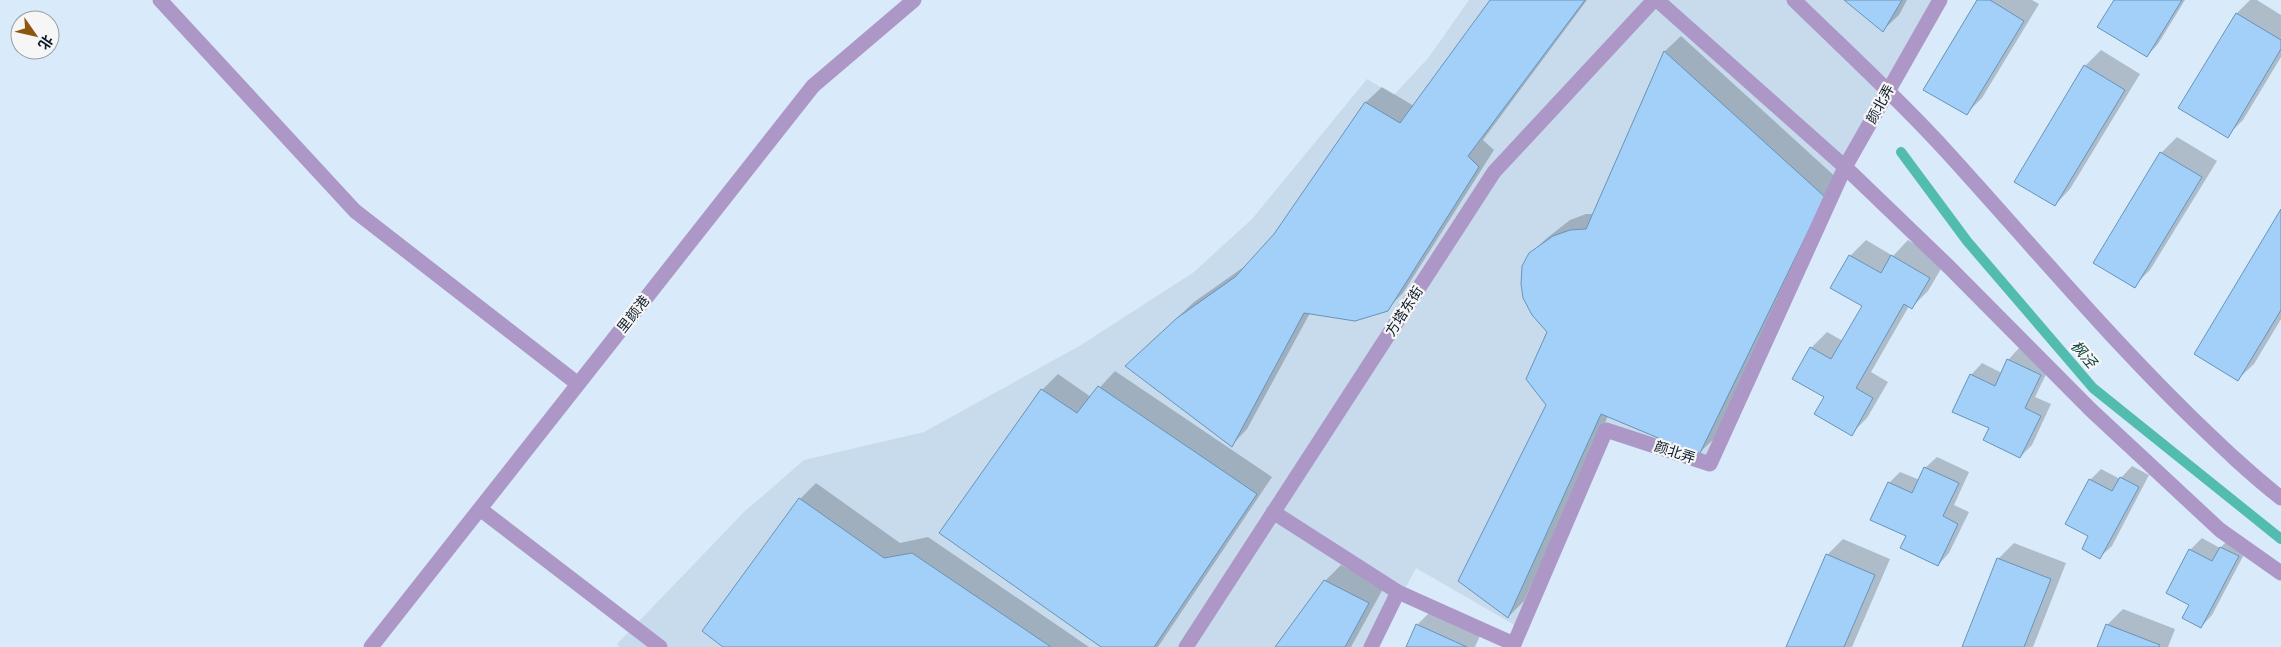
<svg xmlns="http://www.w3.org/2000/svg" width="2281" height="647" viewBox="0 0 2281 647" font-family="'Libre Baskerville','Noto Sans SC',serif">
  <style>
    .built { fill: #c7dbed }
    .shadow { fill: #0003 }
    .lines { fill: none; stroke-linecap: round; stroke-linejoin: round }
    .stream { stroke: #52bcb1; stroke-width: 10 }
    .building { fill: #a3d0f8; stroke: #6893b8 }
    .minor { stroke: #ad97c7; stroke-width: 15 }
    .labels { text-anchor: middle; dominant-baseline: central; stroke-width: 4.5; stroke-linejoin: round; paint-order: stroke }
    .street-label { font-size: 14px; fill: #081927; stroke: #f6f6f6 }
    .water-label { font-size: 15px; font-style: italic; fill: #14443f; stroke: #f6f6f6 }
  </style>
  <rect width="100%" height="100%" fill="#d9ebfb"/>
  <!-- built -->
  <path class="built" d="M1469 0H1933L1707 459 1603 422 1516 626 1416 568 1375 647H620L617 644 744 512 804 460 924 432 1081 345 1194 272 1253 218 1367 79 1394 95 1429 57Z"/>
  <!-- shadow -->
  <path class="shadow" d="M1491 0H1587L1483 140 1494 150 1403 293 1387 309 1310 313 1247 429 1232 445 1143 350 1194 302 1248 264 1275 235 1366 102 1382 87 1414 106Z
    M1846 0H1907L1899 15 1883 30Z
    M1979 0H2032L2039 4 1982 98 1966 114Z
    M2115 0H2185L2158 44 2147 56Z
    M2250 0H2257L2281 15V57L2243 120 2227 136 2180 108 2237 13Z
    M1681 36 1840 181 1715 438 1699 453 1608 416 1524 601 1508 617 1548 405V332L1530 254 1547 238 1570 220 1586 214H1594L1665 51Z
    M2101 50 2140 74 2070 189 2055 205 2085 66Z
    M2177 137 2217 161 2150 270 2134 286 2095 262 2161 153Z
    M2281 212V319L2254 364 2238 379Z
    M1866 240 1893 256 1908 240 1945 262 1928 291 1912 307 1909 306 1871 372 1888 382 1867 418 1851 434 1825 397 1811 348 1827 332 1843 341 1863 306 1850 256Z
    M2019 348 2051 364 2035 397 2051 404 2032 445 2020 457 1990 428 1971 375 1982 363 2002 373 2008 360Z
    M1115 371 1272 477 1158 647H1103L1042 390 1058 374 1091 397Z
    M1937 457 1969 472 1954 505 1969 512 1949 553 1938 565 1908 536 1889 483 1900 472 1920 480 1925 468Z
    M2132 466 2149 475 2112 546 2100 557 2090 480 2101 469 2120 479Z
    M816 483 900 543 928 537 1089 647H725L703 631 800 499Z
    M2232 536 2249 545 2212 615 2201 627 2190 605 2168 592 2190 550 2202 538 2220 548Z
    M1843 539 1890 559 1852 647H1787L1827 555Z
    M2014 543 2066 563 2033 647H1964L1998 559Z
    M1341 565 1384 587 1351 647H1276L1325 581Z
    M1433 609 1482 631 1475 647H1407L1417 625Z
    M2123 609 2175 629 2168 647H2099L2108 624Z"/>
  <g class="lines">
    <!-- stream -->
    <path class="stream" d="M1901 152 1967 241 2093 388 2281 539"/>
  </g>
  <!-- building -->
  <path class="building" d="M1490 0H1585L1468 156 1479 167 1388 311 1355 321 1304 313 1232 447 1125 366 1177 318 1235 277 1274 234 1365 102 1400 123Z
    M1844 0H1902L1883 32Z
    M1977 0H1990L2024 21 1967 115 1923 90Z
    M2114 0H2182L2147 57 2097 27Z
    M2236 13 2281 40V49L2228 138 2178 108Z
    M1664 51 1825 197 1699 455 1601 414 1508 618 1458 581 1546 405 1526 379 1547 332 1532 315 1523 298 1521 284 1522 266 1529 253 1553 236 1570 230 1586 229Z
    M2084 65 2125 90 2055 206 2014 182Z
    M2160 152 2202 177 2135 288 2093 263Z
    M2281 209V310L2238 381 2194 354Z
    M1849 255 1881 273 1891 255 1930 278 1912 309 1904 304 1856 388 1873 398 1852 436 1814 414 1824 397 1792 379 1810 347 1831 359 1862 306 1830 288Z
    M2007 359 2041 375 2025 408 2041 416 2020 458 1983 440 1989 428 1952 412 1970 374 1995 386Z
    M1098 386 1257 494 1154 647H1101L939 533 1041 389 1077 413Z
    M1924 467 1959 483 1943 516 1958 524 1938 566 1900 548 1906 536 1870 520 1888 482 1912 493Z
    M2120 477 2139 487 2100 559 2082 549 2088 536 2065 524 2089 479 2112 491Z
    M799 498 884 558 912 553 1051 647H723L702 631Z
    M2220 547 2239 556 2201 628 2182 618 2189 605 2166 593 2189 549 2212 561Z
    M1826 554 1875 575 1844 647H1786Z
    M1997 558 2051 579 2024 647H1962Z
    M1324 580 1369 603 1345 647H1275Z
    M1416 624 1467 647H1406Z
    M2106 624 2160 645 2159 647H2097Z"/>
  <g class="lines">
    <!-- minor -->
    <path class="minor" d="M160 0 355 211 578 384
      M1657 0 1845 167 1949 267 2091 410 2220 530 2281 573
      M1794 0C1845 50 1899 99 1947 152 2028 241 2105 333 2191 417 2220 445 2249 473 2281 498
      M480 509 660 647
      M1273 512 1398 592
      M371 647 813 86 914 0
      M1186 647 1494 172 1654 0
      M1371 647 1398 592 1514 644 1606 430 1710 464 1845 167 1940 0"/>
  </g>
  <g class="labels">
    <!-- street labels -->
    <g class="street-label">
      <text transform="translate(1880 104) rotate(-61)">颜北弄</text>
      <text transform="translate(1404 311) rotate(-57)">方塔东街</text>
      <text transform="translate(633 314) rotate(-52)">里颜港</text>
      <text transform="translate(1675 452) rotate(18)">颜北弄</text>
    </g>
    <!-- water labels -->
    <g class="water-label">
      <text transform="translate(2084 354) rotate(49)">枫泾</text>
    </g>
  </g>
  <!-- north arrow -->
  <g transform="translate(35 35) rotate(124)"><circle r="24" fill="#f6f6f6" stroke="#979ea3"/>
  <path d="M0-4L9 19L0 12L-9 19Z" fill="#8e560d"/>
  <text y="-8" font-size="14" font-weight="bold" text-anchor="middle" fill="#081927">北</text>
  </g>
</svg>
